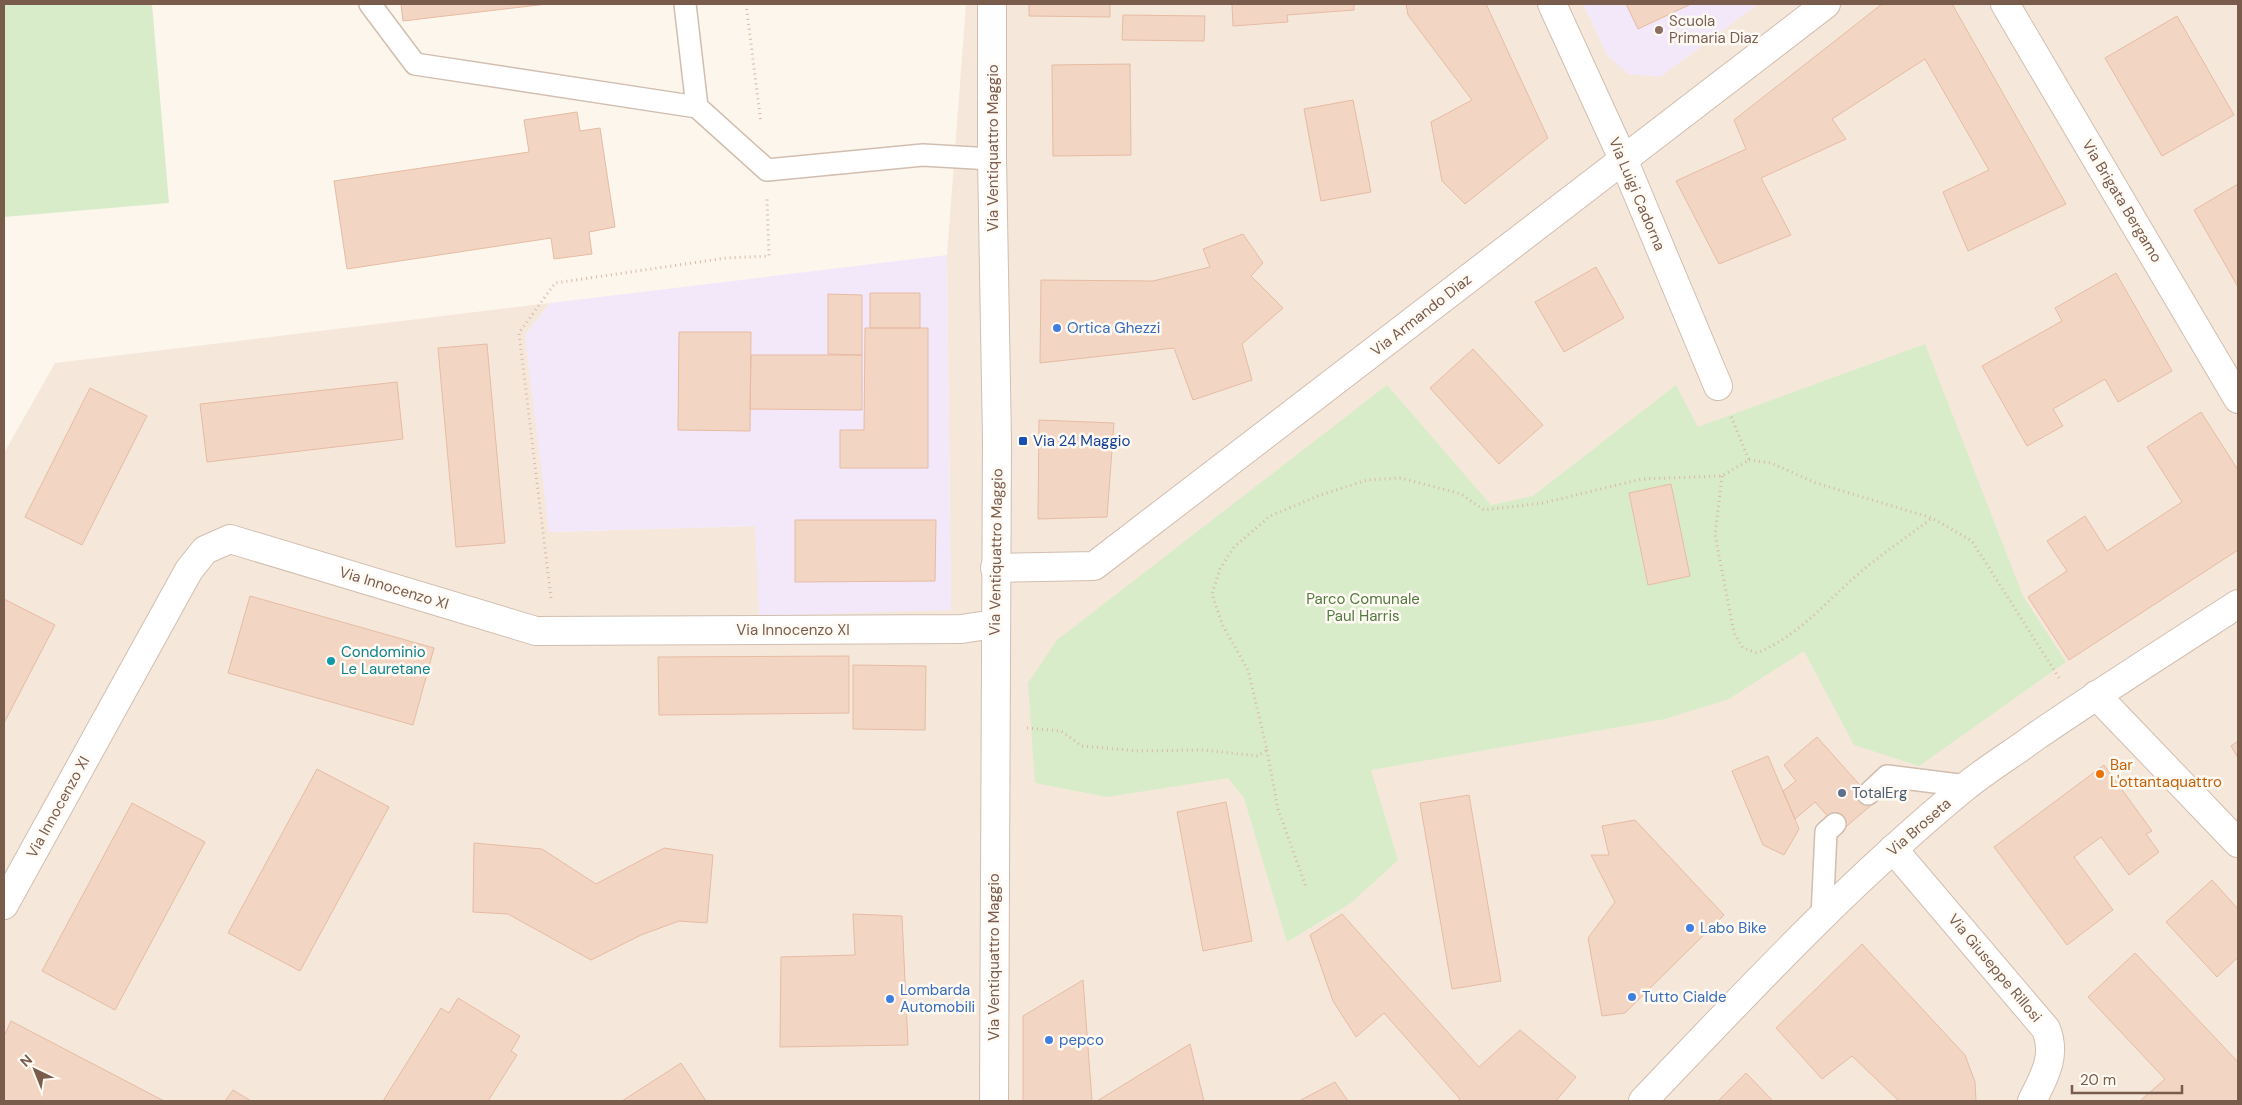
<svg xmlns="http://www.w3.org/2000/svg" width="2242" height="1105" viewBox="0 0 2242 1105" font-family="'DM Sans',sans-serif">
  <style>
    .residential { fill: #f5e8da }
    .education { fill: #f3e8fa }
    .green { fill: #d8ecc9 }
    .building { fill: #f3d5c3; stroke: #e6bba3 }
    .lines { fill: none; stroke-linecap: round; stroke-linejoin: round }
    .service-casing { stroke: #d1beb0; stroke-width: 24 }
    .minor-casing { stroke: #d1beb0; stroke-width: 30 }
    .tertiary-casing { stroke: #d1beb0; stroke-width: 30 }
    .path { stroke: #d9b8a5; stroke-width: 3; stroke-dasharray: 1 4; stroke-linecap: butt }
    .service { stroke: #fff; stroke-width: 21 }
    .minor { stroke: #fff; stroke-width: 28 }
    .tertiary { stroke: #fff; stroke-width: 28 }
    .education-dot { fill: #8d6e63; stroke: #fffaf3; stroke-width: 2 }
    .shop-dot { fill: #3f7fe0; stroke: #fffaf3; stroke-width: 2 }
    .transit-dot { fill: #1a4fb4; stroke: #fffaf3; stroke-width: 2 }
    .culture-dot { fill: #0f9aa8; stroke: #fffaf3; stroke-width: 2 }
    .food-dot { fill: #e8710a; stroke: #fffaf3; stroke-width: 2 }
    .service-dot { fill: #5c6f8a; stroke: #fffaf3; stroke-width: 2 }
    .labels { text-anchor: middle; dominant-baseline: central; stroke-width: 5; stroke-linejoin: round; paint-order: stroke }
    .education-label { font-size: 15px; fill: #785e54; stroke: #fffaf3; text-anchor: start }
    .street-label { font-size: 15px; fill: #7a5c4d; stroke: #fffaf3 }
    .shop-label { font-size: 15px; fill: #366cbe; stroke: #fffaf3; text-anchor: start }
    .transit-label { font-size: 15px; fill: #164399; stroke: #fffaf3; text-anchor: start }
    .park-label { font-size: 15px; fill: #537a41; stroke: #fffaf3 }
    .culture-label { font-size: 15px; fill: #0d838f; stroke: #fffaf3; text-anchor: start }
    .food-label { font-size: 15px; fill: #c56008; stroke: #fffaf3; text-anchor: start }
    .service-label { font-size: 15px; fill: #4e5e75; stroke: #fffaf3; text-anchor: start }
  </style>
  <rect width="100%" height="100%" fill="#fdf6ec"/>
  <!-- residential -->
  <path class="residential" d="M966 4H1583L1608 56 1660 77 1758 4H2238V1101H4V453L55 363 550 303 525 335 550 532 755 526 951 610 947 255Z"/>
  <!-- education -->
  <path class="education" d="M1583 4H1758L1660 77 1628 74 1608 56Z
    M947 255 951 610 759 616 755 526 549 532 525 335 550 303Z"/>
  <!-- green -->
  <path class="green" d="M4 4H152L169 203 4 217Z
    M1925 344 2023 596 2066 662 1919 766 1854 745 1804 651 1729 699 1665 719 1371 770 1398 860 1351 903 1287 942 1244 798 1228 778 1107 797 1035 783 1028 683 1057 640 1387 385 1491 505 1533 496 1676 385 1698 427Z"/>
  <!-- building -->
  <path class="building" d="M401 4H547L403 21Z
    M1029 4H1110V17L1029 16Z
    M1232 4H1354V10L1287 15 1288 22 1233 26Z
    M1406 4H1486L1548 138 1465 204 1442 181 1431 122 1472 100 1408 15Z
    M1626 4H1691L1638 29Z
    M1882 4H1952L2066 204 1968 251 1943 192 1989 170 1925 59 1832 119 1846 139 1761 178 1791 235 1719 264 1676 181 1746 149 1734 120Z
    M1123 15 1205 16 1204 41 1122 40Z
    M2177 16 2234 115 2162 156 2105 58Z
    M1130 64 1131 155 1053 156 1052 65Z
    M1353 100 1371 192 1321 201 1304 109Z
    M577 112 580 131 600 128 615 227 589 232 592 254 554 259 551 238 347 269 334 181 529 152 524 120Z
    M2238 184V287L2194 210Z
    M1243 234 1263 263 1251 276 1283 308 1242 344 1252 380 1193 400 1174 348 1040 363 1041 280 1153 281 1210 267 1203 249Z
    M1596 267 1624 318 1564 352 1535 302Z
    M2116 273 2172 371 2118 402 2105 379 2053 409 2063 426 2027 446 1982 366 2062 321 2055 308Z
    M870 293H920V328H870Z
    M828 294 862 295V355L828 354Z
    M865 328H928V468H840V430H864Z
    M679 332H751L750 431 678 430Z
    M487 344 505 543 456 547 438 348Z
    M1473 349 1543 425 1499 464 1430 388Z
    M751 355H862V410L750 409Z
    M397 382 403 439 207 462 200 404Z
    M90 388 147 416 82 545 25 517Z
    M2201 412 2238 470V550L2069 660 2028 597 2067 571 2047 541 2085 516 2107 551 2182 502 2147 447Z
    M1039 420 1114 423 1107 517 1038 519Z
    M1671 484 1690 576 1648 585 1629 493Z
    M795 520H936L935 581 795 582Z
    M250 596 434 648 413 725 228 673Z
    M4 599 55 625 4 723Z
    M849 656V713L659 715 658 657Z
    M853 665 926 666 925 730 853 729Z
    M1817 737 1875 802 1841 831 1815 802 1795 819 1783 791 1796 781 1784 765Z
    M2238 741V758L2231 746Z
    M1768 756 1799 829 1784 855 1763 845 1732 771Z
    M2104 765 2152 831 2146 834 2159 852 2129 875 2101 837 2074 857 2113 910 2067 945 1994 847Z
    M317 769 389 807 300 971 228 933Z
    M1469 795 1501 981 1452 989 1420 803Z
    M1226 802 1252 941 1203 951 1177 812Z
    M132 803 205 842 115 1010 42 971Z
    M1635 820 1724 915 1625 1013 1602 1016 1588 938 1615 902 1591 855H1609L1602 826Z
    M474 843 542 849 596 884 664 848 713 855 707 923 679 921 641 935 591 960 508 914 473 912Z
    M2212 880 2238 909V957L2217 977 2166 922Z
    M853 914 902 916 908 1045 780 1047 781 957 855 955Z
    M1342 914 1479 1067 1520 1030 1576 1077 1556 1101H1458L1460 1099 1384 1013 1356 1037 1333 1001 1310 935Z
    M1862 944 1965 1055 1975 1082 1976 1101H1899L1852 1056 1822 1079 1776 1028Z
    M2135 953 2238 1062V1101H2140L2165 1079 2088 997Z
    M1083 980 1092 1101H1023V1016Z
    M458 998 520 1036 511 1051 517 1055 488 1101H383L441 1008 449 1013Z
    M11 1021 164 1101H4V1036Z
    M1190 1044 1204 1101H1097Z
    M681 1063 706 1101H622Z
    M1746 1073 1773 1101H1718Z
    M1335 1082 1348 1101H1299Z
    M233 1090 251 1101H225Z"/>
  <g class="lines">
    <defs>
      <path id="service" d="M370 4 415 64 697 107
        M685 4 697 107 767 170 923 155 992 159
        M1868 794 1887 776 1967 786
        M1822 917 1826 832 1835 824"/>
      <path id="minor" d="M1552 4 1623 159 1718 386
        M2005 4 2238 399
        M995 568 1094 566 1826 4
        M2096 695 2238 843
        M1893 849 2046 1029C2057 1056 2044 1077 2032 1101
        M4 905 189 570 205 550 230 539 536 631 961 629 995 624"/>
      <path id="tertiary" d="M992 4V159L997 441 994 1101
        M1643 1101C1746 993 1849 882 1965 787 1987 769 2012 754 2035 737 2102 691 2170 648 2238 604"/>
    </defs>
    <!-- service casing -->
    <use href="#service" class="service-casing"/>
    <!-- minor casing -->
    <use href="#minor" class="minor-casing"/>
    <!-- tertiary casing -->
    <use href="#tertiary" class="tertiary-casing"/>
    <!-- path -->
    <path class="path" d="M746 4 761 123
      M1749 460 1771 463 1816 483 1932 518 1972 541 2061 681
      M1722 476 1715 535 1734 633 1743 648 1757 653C1799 635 1823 605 1856 576 1880 555 1907 537 1932 518
      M551 598 519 333 555 283 726 258 769 256 767 199
      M1027 728 1061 731 1082 746 1139 751 1203 750 1258 756 1267 750 1248 670 1223 626 1212 594 1220 569 1234 547 1270 516 1318 496 1367 480 1401 478 1461 494 1484 510 1543 503 1642 479 1722 476 1749 460 1730 414
      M1267 750 1278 809 1306 887"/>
    <!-- service -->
    <use href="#service" class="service"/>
    <!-- minor -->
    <use href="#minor" class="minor"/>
    <!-- tertiary -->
    <use href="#tertiary" class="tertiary"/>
  </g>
  <!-- markers -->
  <circle class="education-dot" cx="1659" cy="30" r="5"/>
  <g class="shop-dot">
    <circle cx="1057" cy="328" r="5"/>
    <circle cx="1690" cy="928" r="5"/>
    <circle cx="1632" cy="997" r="5"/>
    <circle cx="890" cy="999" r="5"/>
    <circle cx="1049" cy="1040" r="5"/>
  </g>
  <rect class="transit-dot" x="1018" y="436" width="10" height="10" rx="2.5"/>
  <circle class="culture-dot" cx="331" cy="661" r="5"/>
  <circle class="food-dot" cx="2100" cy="774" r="5"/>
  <circle class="service-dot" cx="1842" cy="793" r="5"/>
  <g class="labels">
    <!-- education labels -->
    <g class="education-label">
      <text x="1669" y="21">Scuola<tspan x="1669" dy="17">Primaria Diaz</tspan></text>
    </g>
    <!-- street labels -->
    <g class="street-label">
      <text transform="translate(993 148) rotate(-90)">Via Ventiquattro Maggio</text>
      <text transform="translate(1637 194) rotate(67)">Via Luigi Cadorna</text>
      <text transform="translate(2122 201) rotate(59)">Via Brigata Bergamo</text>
      <text transform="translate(1421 315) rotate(-38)">Via Armando Diaz</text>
      <text transform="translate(996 552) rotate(-89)">Via Ventiquattro Maggio</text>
      <text transform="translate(394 588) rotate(17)">Via Innocenzo XI</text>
      <text x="793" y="630">Via Innocenzo XI</text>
      <text transform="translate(58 807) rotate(-61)">Via Innocenzo XI</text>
      <text transform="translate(1919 827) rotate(-41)">Via Broseta</text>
      <text transform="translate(994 957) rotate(-90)">Via Ventiquattro Maggio</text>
      <text transform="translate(1995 968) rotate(50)">Via Giuseppe Rillosi</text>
    </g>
    <!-- shop labels -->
    <g class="shop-label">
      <text x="1067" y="328">Ortica Ghezzi</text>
      <text x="1700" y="928">Labo Bike</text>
      <text x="900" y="990">Lombarda<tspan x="900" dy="17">Automobili</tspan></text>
      <text x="1642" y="997">Tutto Cialde</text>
      <text x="1059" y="1040">pepco</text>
    </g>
    <!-- transit labels -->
    <g class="transit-label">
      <text x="1033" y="441">Via 24 Maggio</text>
    </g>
    <!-- park labels -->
    <g class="park-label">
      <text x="1363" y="599">Parco Comunale<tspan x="1363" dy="17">Paul Harris</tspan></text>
    </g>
    <!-- culture labels -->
    <g class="culture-label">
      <text x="341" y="652">Condominio<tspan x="341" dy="17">Le Lauretane</tspan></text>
    </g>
    <!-- food labels -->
    <g class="food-label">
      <text x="2110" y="765">Bar<tspan x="2110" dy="17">L'ottantaquattro</tspan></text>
    </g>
    <!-- service labels -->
    <g class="service-label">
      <text x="1852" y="793">TotalErg</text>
    </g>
  </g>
  <!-- border -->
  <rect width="2242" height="1105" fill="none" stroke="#7a5c4d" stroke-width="10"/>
  <!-- north arrow -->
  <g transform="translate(35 1070) rotate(317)" stroke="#fffaf3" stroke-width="4" paint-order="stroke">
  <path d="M0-4L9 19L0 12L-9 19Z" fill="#7a5c4d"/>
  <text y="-8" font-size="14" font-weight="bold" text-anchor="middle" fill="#7a5c4d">N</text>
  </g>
  <!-- scale -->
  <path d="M2072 1085v8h110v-8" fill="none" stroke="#7a5c4d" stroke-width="2.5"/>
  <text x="2080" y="1085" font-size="15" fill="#7a5c4d" stroke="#fffaf3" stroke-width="4" paint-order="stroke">20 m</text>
</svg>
